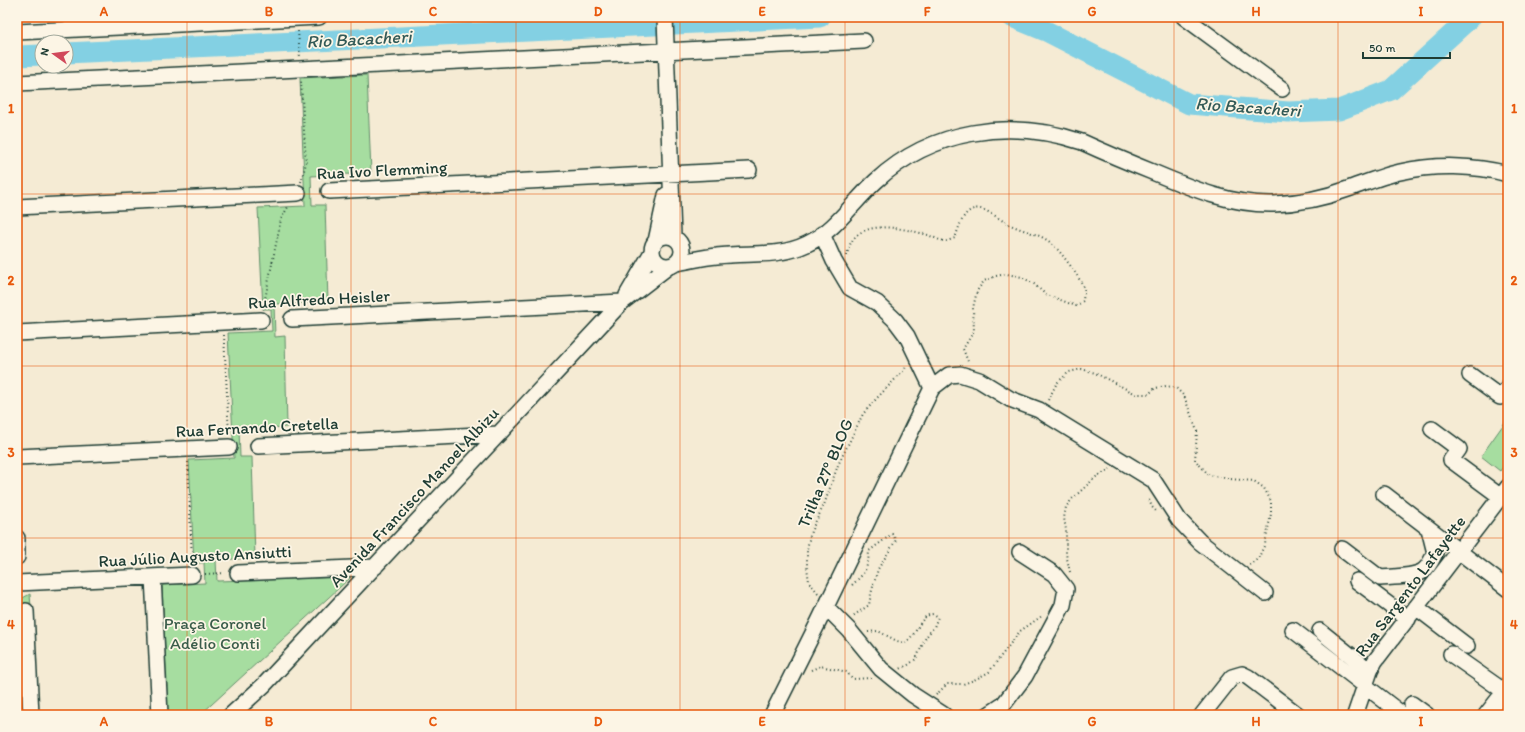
<svg xmlns="http://www.w3.org/2000/svg" width="1525" height="732" viewBox="0 0 1525 732" font-family="Itim,sans-serif">
  <style>
    .green { fill: #a6dda0; stroke: #628d6a }
    .lines { fill: none; stroke-linecap: round; stroke-linejoin: round }
    .river { stroke: #83d0e3; stroke-width: 21 }
    .minor-casing { stroke: #1f3d34; stroke-width: 18 }
    .path { stroke: #1f3d34; stroke-width: 2; stroke-dasharray: 1 3; stroke-linecap: butt }
    .minor { stroke: #fcf5e5; stroke-width: 15 }
    .grid { fill: none; stroke: #e8590c; stroke-width: 1; stroke-opacity: 0.55 }
    .labels { text-anchor: middle; dominant-baseline: central; stroke-width: 3.5; stroke-linejoin: round; paint-order: stroke }
    .street-label { font-size: 17px; fill: #1f3d34; stroke: #fcf5e5 }
    .park-label { font-size: 17px; fill: #3a5d4a; stroke: #fcf5e5 }
    .water-label { font-size: 18px; font-style: italic; fill: #335a57; stroke: #fcf5e5 }
    .neatline { fill: none; stroke: #e8590c; stroke-width: 1.5 }
    .grid-label { font-size: 13px; text-anchor: middle; font-weight: bold; fill: #e8590c }
  </style>
  <rect width="100%" height="100%" fill="#f5ebd4"/>
  <filter id="ink" filterUnits="userSpaceOnUse"><feTurbulence type="fractalNoise" baseFrequency=".025" numOctaves="2"/><feDisplacementMap in="SourceGraphic" scale="8" xChannelSelector="R" yChannelSelector="G"/><feConvolveMatrix kernelMatrix="1 2 1 2 8 2 1 2 1" color-interpolation-filters="sRGB"/></filter>
  <g filter="url(#ink)">
    <!-- green -->
    <path class="green" d="M367 75 371 173 311 176 312 205H325L328 302 274 304 275 337 285 336 287 427 239 429 240 457H252L255 558 216 560 217 581 351 577 200 715H168L162 585 205 583 204 563H194L189 460 234 458 228 333 272 331 271 309H263L258 208 305 206 300 78Z
      M1508 418V460L1500 471 1481 456Z
      M30 594 31 607 20 604 24 679H22L17 667V599L19 600Z"/>
    <g class="lines">
      <!-- river -->
      <path class="river" d="M1012 17 1046 31 1189 104 1288 112 1339 110 1391 90 1471 17
        M66 53 820 17
        M17 56 42 55"/>
      <defs>
        <path id="minor" d="M665 17 673 237
          M1184 17 1282 89
          M17 32 319 17
          M17 83 864 41
          M329 191 749 170
          M17 207 298 193
          M822 234 834 261 850 288 877 303 895 320 907 336 932 388
          M652 251a15 15 0 1 1 30 0a15 15 0 1 1-30 0Z
          M656 241 666 195
          M676 263C689 261 703 257 717 256 748 252 778 258 807 244 835 231 853 202 876 181 932 129 1010 118 1082 142 1106 153 1130 163 1155 173 1193 189 1231 205 1274 204 1299 203 1324 198 1348 189 1365 183 1382 176 1400 172 1435 164 1474 165 1508 174
          M627 295 652 252
          M292 319 622 302
          M17 333 261 320
          M1470 375 1500 397 1508 388
          M1432 429 1459 449 1451 460 1501 497
          M258 446 499 434
          M17 457 229 447
          M1384 494 1508 589
          M17 538V557
          M1342 549 1380 578C1391 577 1414 577 1423 571 1429 567 1432 559 1435 553L1429 529
          M238 573 375 567
          M153 577 160 715
          M1357 581 1408 619
          M17 583 192 575
          M826 607 849 630 881 669 913 695 944 715
          M1416 607 1467 646
          M26 611 31 715
          M1293 630 1403 715
          M1320 631 1370 671
          M1451 654 1508 694
          M1412 704 1427 715
          M231 715 264 685 622 302 669 266
          M772 715 819 621 932 388 949 375 960 374 979 380 1010 399 1039 410 1153 480 1179 520 1200 542 1265 593
          M988 715 1003 705 1025 676 1063 605 1066 589 1054 574 1020 552
          M1202 715 1232 677 1242 674 1248 677 1298 715
          M1355 715 1370 671 1375 661 1508 487
          M1486 715 1508 687"/>
      </defs>
      <!-- minor casing -->
      <use href="#minor" class="minor-casing"/>
      <!-- path -->
      <path class="path" d="M298 31 300 57
        M301 182 306 163 301 81
        M847 256C852 215 901 228 928 235 933 237 940 241 946 241 948 241 952 239 955 238 959 228 962 212 974 209 984 206 998 219 1007 223 1021 231 1039 233 1051 243 1060 250 1080 278 1084 288 1085 292 1083 297 1083 301L1076 306 1045 294 1034 284 1022 277 1007 274 996 276 984 281 977 291 973 308 974 331 963 349 969 364
        M263 309 281 219 288 207
        M224 335 229 435
        M1048 400 1057 383 1069 372 1082 369 1095 373 1136 394H1149L1155 388 1166 386 1176 388 1184 396 1197 431 1195 460 1209 475 1230 479 1254 481 1264 488 1271 501V514L1265 544 1258 559 1249 565
        M188 462 192 562
        M1149 500 1152 507 1157 512
        M1070 572 1066 554V530L1064 518 1066 507 1072 499 1096 477 1110 469
        M205 574 225 573
        M852 585C865 573 868 569 869 551L892 534 896 540 878 569 871 594 869 605 853 616
        M818 593 809 582 807 567V549L811 531 824 505 838 465 863 414 877 398 905 369 906 365
        M868 632 878 631 897 641 905 643C908 641 910 638 912 636 919 628 922 614 934 614L938 617 934 627 926 637 916 659 908 665 900 669
        M811 670 821 666 847 672 852 679 871 678
        M936 695 947 684H963L974 680 989 672 1020 631 1042 616"/>
      <!-- minor -->
      <use href="#minor" class="minor"/>
    </g>
  </g>
  <!-- grid -->
  <path class="grid" d="M187 17V715M351 17V715M516 17V715M680 17V715M845 17V715M1009 17V715M1174 17V715M1338 17V715M17 194H1508M17 366H1508M17 538H1508"/>
  <g class="labels">
    <!-- street labels -->
    <g class="street-label">
      <text transform="translate(382 170) rotate(-3)">Rua Ivo Flemming</text>
      <text transform="translate(319 299) rotate(-3)">Rua Alfredo Heisler</text>
      <text transform="translate(257 427) rotate(-3)">Rua Fernando Cretella</text>
      <text transform="translate(825 473) rotate(-67)">Trilha 27º BLOG</text>
      <text transform="translate(414 497) rotate(-47)">Avenida Francisco Manoel Albizu</text>
      <text transform="translate(195 556) rotate(-3)">Rua Júlio Augusto Ansiutti</text>
      <text transform="translate(1410 586) rotate(-53)">Rua Sargento Lafayette</text>
    </g>
    <!-- park labels -->
    <g class="park-label">
      <text x="215" y="623">Praça Coronel<tspan x="215" dy="20">Adélio Conti</tspan></text>
    </g>
    <!-- water labels -->
    <g class="water-label">
      <text transform="translate(359 39) rotate(-3)">Rio Bacacheri</text>
      <text transform="translate(1248 107) rotate(4)">Rio Bacacheri</text>
    </g>
  </g>
  <!-- margin -->
  <rect width="1525" height="732" fill="none" stroke="#fcf5e5" stroke-width="44"/>
  <!-- north arrow -->
  <g transform="translate(54 54) rotate(284)"><circle r="19" fill="#fcf5e5" stroke="#a4ab9e"/>
  <path d="M0-3L7 15L0 10L-7 15Z" fill="#d1495b"/>
  <text y="-6" font-size="11" font-weight="bold" text-anchor="middle" fill="#1f3d34">N</text>
  </g>
  <!-- scale -->
  <path d="M1363 52v6h87v-6" fill="none" stroke="#1f3d34" stroke-width="2"/>
  <text x="1369" y="52" font-size="12" fill="#1f3d34" stroke="#fcf5e5" stroke-width="3" paint-order="stroke">50 m</text>
  <rect x="22" y="22" width="1481" height="688" class="neatline"/>
  <g class="grid-label">
    <text x="104" y="16">A</text>
    <text x="269" y="16">B</text>
    <text x="433" y="16">C</text>
    <text x="598" y="16">D</text>
    <text x="762" y="16">E</text>
    <text x="927" y="16">F</text>
    <text x="1092" y="16">G</text>
    <text x="1256" y="16">H</text>
    <text x="1421" y="16">I</text>
    <text x="11" y="113">1</text>
    <text x="1514" y="113">1</text>
    <text x="11" y="285">2</text>
    <text x="1514" y="285">2</text>
    <text x="11" y="457">3</text>
    <text x="1514" y="457">3</text>
    <text x="11" y="629">4</text>
    <text x="1514" y="629">4</text>
    <text x="104" y="726">A</text>
    <text x="269" y="726">B</text>
    <text x="433" y="726">C</text>
    <text x="598" y="726">D</text>
    <text x="762" y="726">E</text>
    <text x="927" y="726">F</text>
    <text x="1092" y="726">G</text>
    <text x="1256" y="726">H</text>
    <text x="1421" y="726">I</text>
  </g>
</svg>
